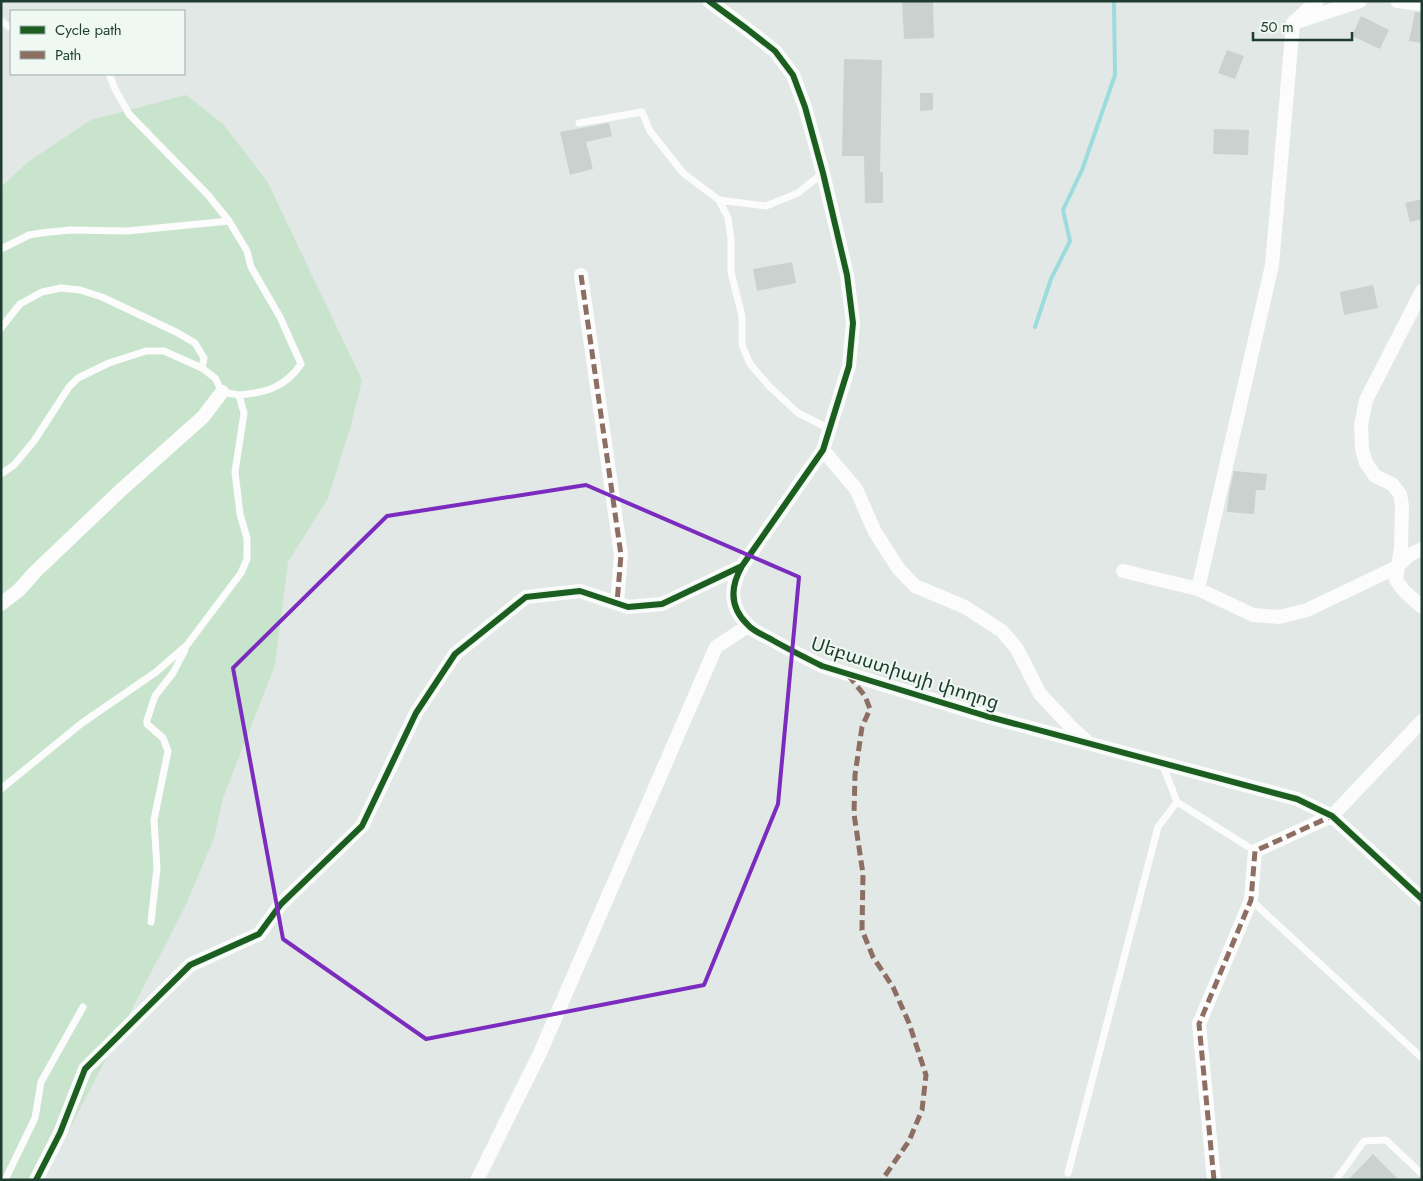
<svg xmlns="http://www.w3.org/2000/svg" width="1423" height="1181" viewBox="0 0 1423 1181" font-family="Jost,'Noto Sans Armenian',sans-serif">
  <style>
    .green { fill: #c9e4cd }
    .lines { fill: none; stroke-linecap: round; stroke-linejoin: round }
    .stream { stroke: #9ddcdc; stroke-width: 4 }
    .building { fill: #cad1ce }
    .service { stroke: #fbfcfb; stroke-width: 7 }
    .minor { stroke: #fbfcfb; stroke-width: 14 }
    .quiet { stroke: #8d6e63; stroke-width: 5; stroke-dasharray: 10 5; stroke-linecap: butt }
    .cycleway-casing { stroke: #eff8f2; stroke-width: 9 }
    .cycleway { stroke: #1b5e20; stroke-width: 6 }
    .marked { fill: none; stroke: #7b2cbf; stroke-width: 4; stroke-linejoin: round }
    .labels { text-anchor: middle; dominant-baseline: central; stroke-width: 4; stroke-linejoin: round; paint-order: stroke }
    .street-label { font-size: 19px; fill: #1e3d30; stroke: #eff8f2 }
  </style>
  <rect width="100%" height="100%" fill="#e2e8e5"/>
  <!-- green -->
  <path class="green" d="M186 95 223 124 267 181 362 380 351 425 328 498 288 562 275 665 223 798 214 838 185 907 43 1180H1V187L28 162 91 120Z"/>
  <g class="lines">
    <!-- stream -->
    <path class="stream" d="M1035 327 1051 279 1070 241 1063 210 1082 170 1115 75 1114 1"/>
  </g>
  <!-- building -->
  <path class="building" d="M902 1H933L934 38 904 39Z
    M1415 12 1422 13V43L1409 41Z
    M1361 16 1389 30 1380 49 1352 36Z
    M1227 50 1244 56 1235 79 1218 73Z
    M844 59 882 60 880 172H883V203H865L864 156H842Z
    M920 93H933V110L920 111Z
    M609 123 612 136 586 142 593 169 570 175 560 132Z
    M1214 129 1249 130 1248 155 1213 154Z
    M1422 199V219L1410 222 1405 203Z
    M792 262 796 283 757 291 753 269Z
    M1373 285 1378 308 1344 315 1340 292Z
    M1234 471 1267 474 1265 490H1256L1254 514 1227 512 1229 493Z
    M1373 1154 1399 1180H1348Z"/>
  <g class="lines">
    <!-- service -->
    <path class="service" d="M1 21 11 28
      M109 74 115 89 129 114 208 195 229 221 247 251 251 267 280 317 301 364C286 387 265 393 239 395
      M579 123 642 112 650 131 683 173 719 200 766 206 798 193 823 173
      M719 200 728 218 731 239V272L742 316V345L750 364 770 387 798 413 830 429
      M1 249 29 235 41 233 70 230 127 231 229 221
      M1 328 20 304 42 292 61 288 80 290 102 297 176 332 195 343 204 358 202 368
      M1 474 14 465 34 441 69 387 78 378 109 363 146 351H164L202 368 215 378 222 392 239 395 244 413 235 472 240 514 247 538V559L241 573 187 645 156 672 82 723 1 789
      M1162 763 1177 802 1255 851
      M1251 900 1422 1058
      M151 922 157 868 154 820 168 751 163 738 147 724V720L155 696 173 673 185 650
      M1068 1173 1158 827 1177 802
      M5 1180 35 1118 41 1082 83 1007
      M1336 1180 1364 1141 1386 1140 1422 1174"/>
    <!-- minor -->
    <path class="minor" d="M709 1 747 29 775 51 793 75 805 107 823 173 847 275 853 323 849 366 823 450 742 566C730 587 729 607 748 625 754 632 766 636 774 641 790 650 806 658 822 666L986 716 1297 799 1332 816 1422 899
      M1317 1 1293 23 1360 1
      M1397 1 1422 4
      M581 275 621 555 617 603
      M1422 291 1366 400 1361 425 1362 449 1366 463 1375 476 1392 484 1400 494 1402 506 1401 548 1396 580 1404 591 1422 607
      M823 450 856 489 875 532 898 568 915 586 965 607 1002 631 1017 649 1040 694 1073 729 1086 741
      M1123 571 1198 589 1253 615 1279 617 1307 610 1397 567 1409 555 1422 549
      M1198 589 1272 265 1293 23
      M1 604 19 590 35 572 121 490 203 417 222 392
      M36 1180 60 1133 85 1069 190 965 259 934 281 904 362 826 416 713 455 654 526 597 580 591 628 607 662 604 742 566
      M477 1180 540 1053 716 647 748 626
      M1214 1180 1199 1024 1251 900 1255 851 1332 816 1422 721"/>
    <!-- quiet -->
    <path class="quiet" d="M581 275 621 555 617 603
      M848 675 865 696 870 709 862 727 855 775 854 814 863 874 862 930 873 957 893 987 909 1023 926 1075 922 1110 909 1141 882 1180
      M1214 1180 1199 1024 1251 900 1255 851 1332 816"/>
    <defs>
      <path id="cycleway" d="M709 1 747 29 775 51 793 75 805 107 823 173 847 275 853 323 849 366 823 450 742 566C730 587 729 607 748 625 754 632 766 636 774 641 790 650 806 658 822 666L986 716 1297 799 1332 816 1422 899
        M36 1180 60 1133 85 1069 190 965 259 934 281 904 362 826 416 713 455 654 526 597 580 591 628 607 662 604 742 566"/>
    </defs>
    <!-- cycleway casing -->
    <use href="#cycleway" class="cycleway-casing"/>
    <!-- cycleway -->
    <use href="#cycleway" class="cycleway"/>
  </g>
  <!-- marked area -->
  <path class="marked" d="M586 485 799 577 778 804 704 985 426 1039 283 939 233 668 387 516Z"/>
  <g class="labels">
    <!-- street labels -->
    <g class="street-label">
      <text transform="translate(905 673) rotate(18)">Սեբաստիայի փողոց</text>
    </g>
  </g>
  <!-- border -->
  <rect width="1423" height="1181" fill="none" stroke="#1e3d30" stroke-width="5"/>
  <!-- legend -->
  <rect x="10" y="10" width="175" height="65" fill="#eff8f2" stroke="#9bada4"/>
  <rect x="20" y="26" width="25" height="8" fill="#1b5e20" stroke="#9bada4"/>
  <text x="55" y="35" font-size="15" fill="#1e3d30">Cycle path</text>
  <rect x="20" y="51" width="25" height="8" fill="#8d6e63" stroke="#9bada4"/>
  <text x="55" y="60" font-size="15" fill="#1e3d30">Path</text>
  <!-- scale -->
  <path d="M1253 32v8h99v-8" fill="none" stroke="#1e3d30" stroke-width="2.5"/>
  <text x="1260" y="32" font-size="15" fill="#1e3d30" stroke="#eff8f2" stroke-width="4" paint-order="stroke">50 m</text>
</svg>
